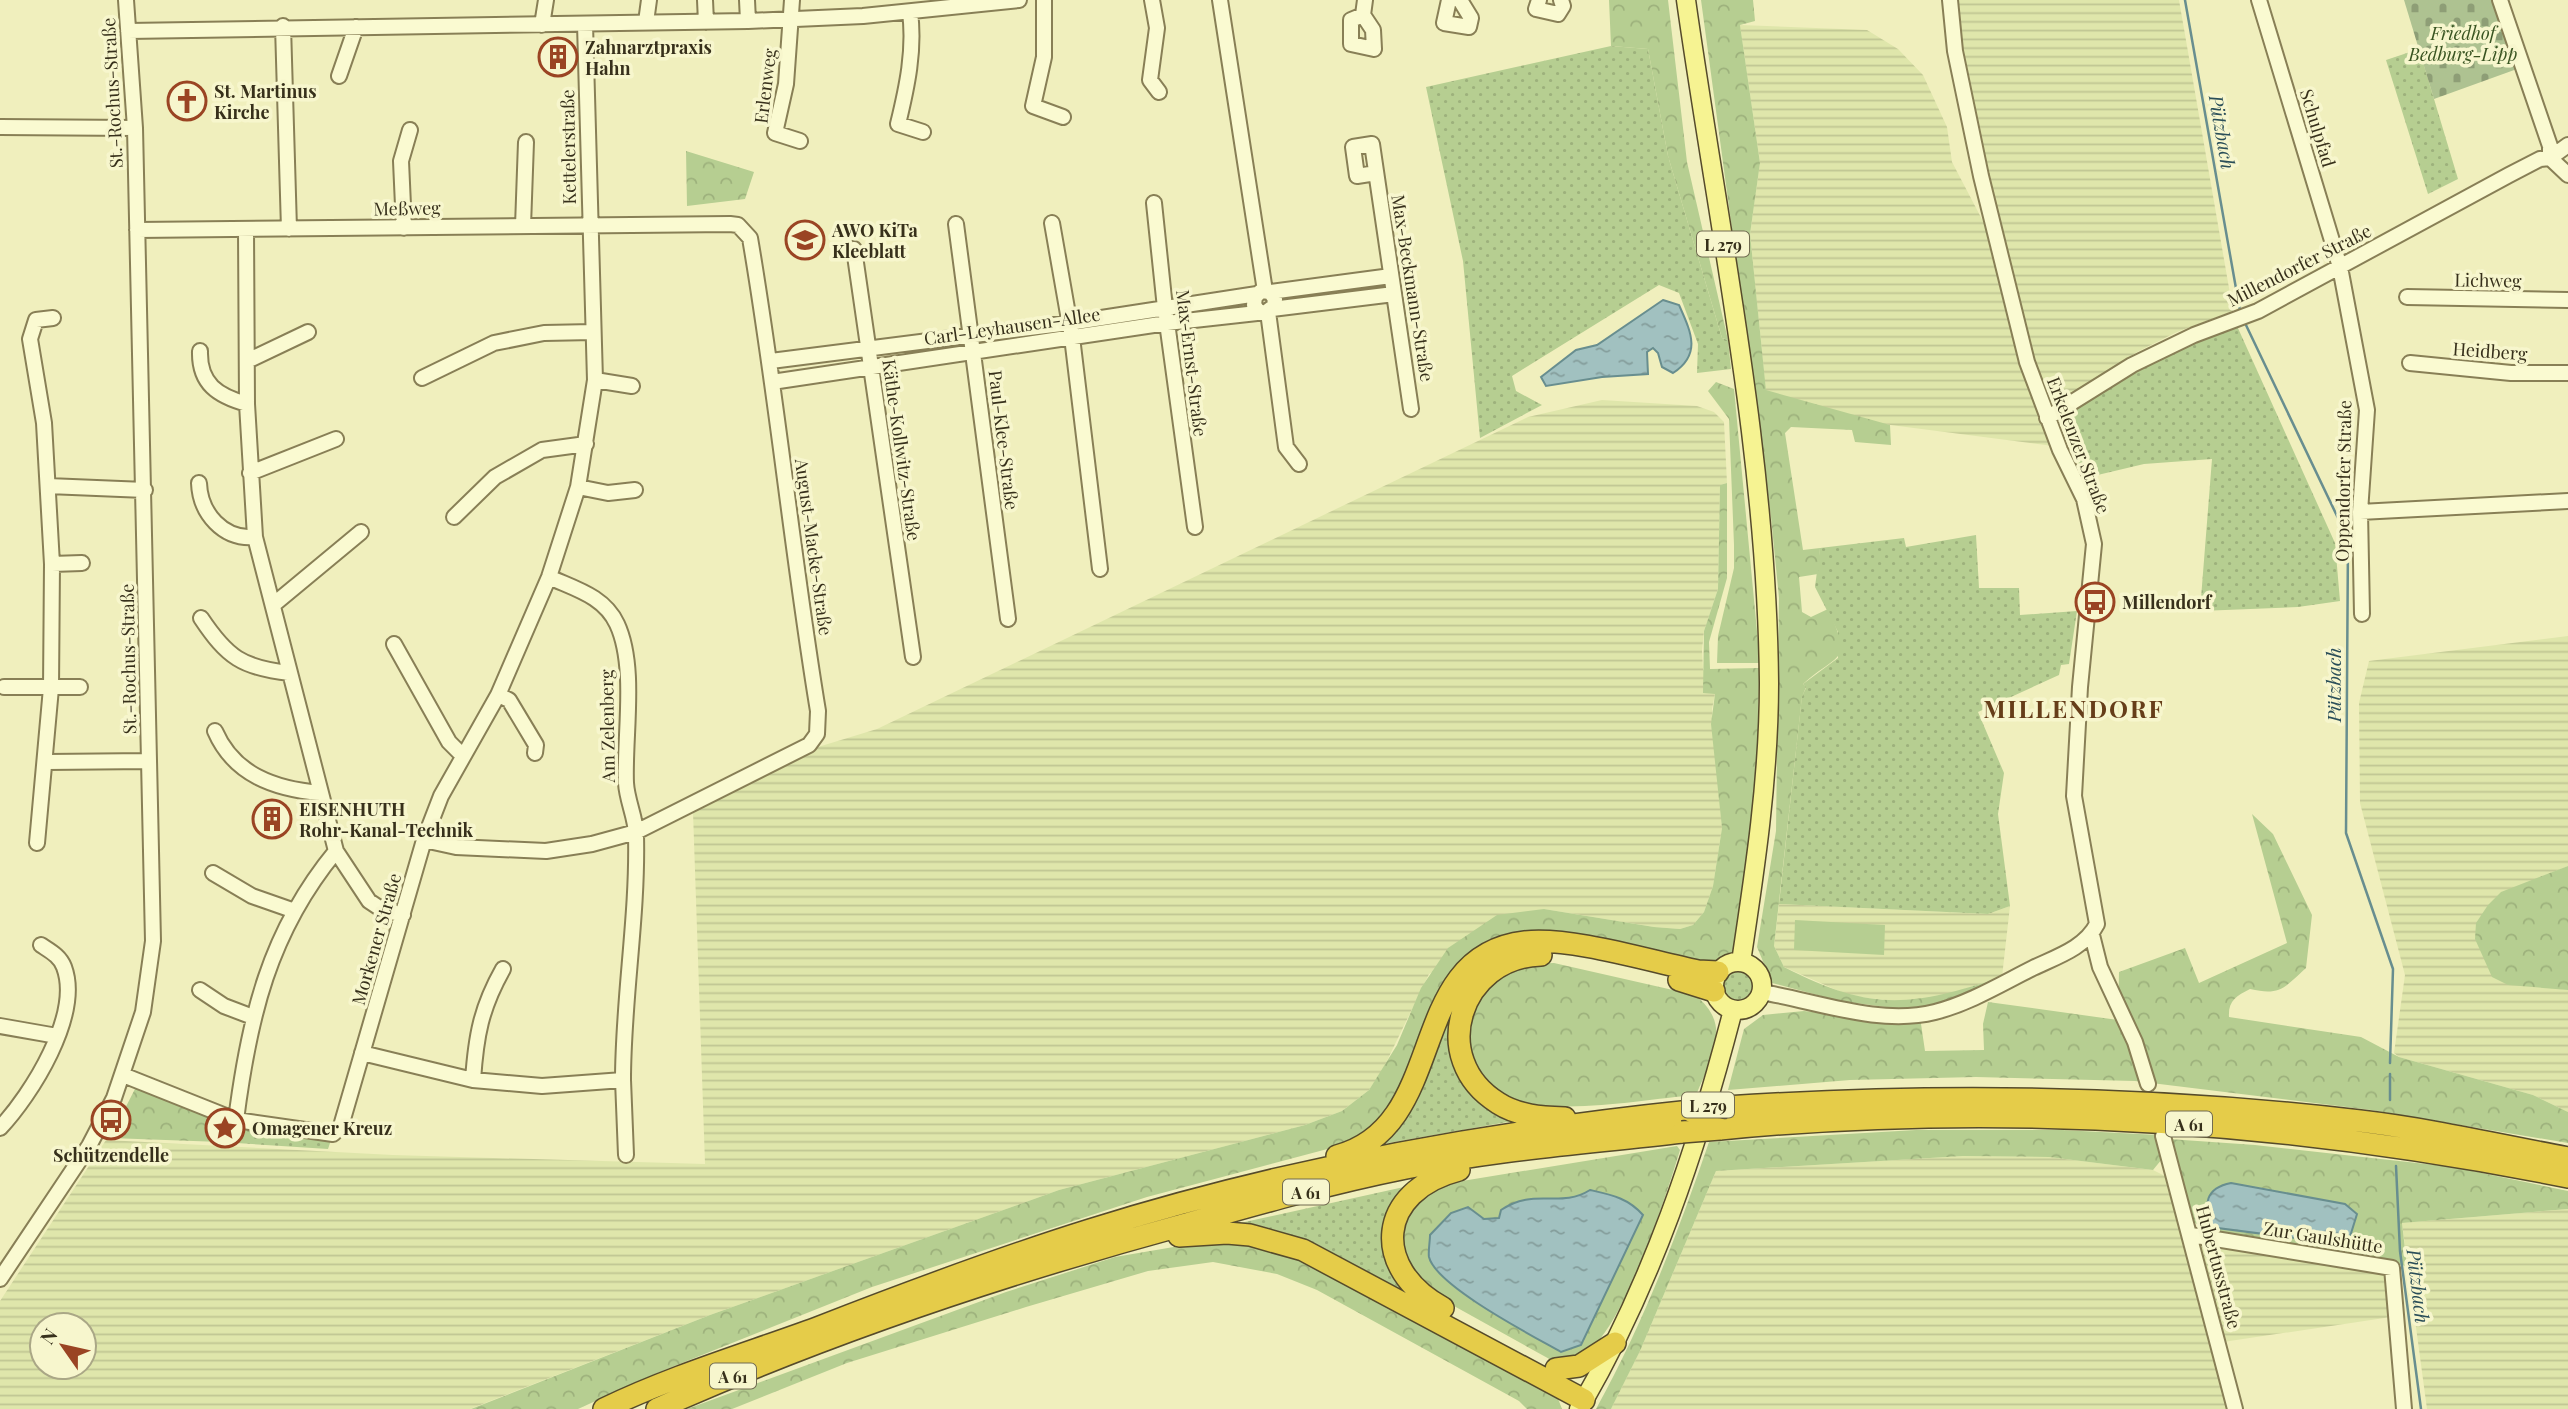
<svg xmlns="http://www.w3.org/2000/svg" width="2568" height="1409" viewBox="0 0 2568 1409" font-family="'Playfair Display',serif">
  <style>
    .farmland { fill: url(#farmland-rules); fill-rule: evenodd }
    .grass { fill: url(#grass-dots) }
    .forest { fill: url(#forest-crowns) }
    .cemetery { fill: url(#cemetery-stones) }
    .garden { fill: #b6ce91 }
    .water { fill: url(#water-ripples); stroke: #688e8f; stroke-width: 2 }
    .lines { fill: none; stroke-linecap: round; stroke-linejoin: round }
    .stream { stroke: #688e8f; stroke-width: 2.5 }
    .minor-casing { stroke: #887f56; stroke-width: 18 }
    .major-casing { stroke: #564b2b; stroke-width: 21 }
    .highway-casing { stroke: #564b2b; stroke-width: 24 }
    .minor { stroke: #fafad1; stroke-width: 14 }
    .major { stroke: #f6f392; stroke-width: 18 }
    .highway { stroke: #e5cc49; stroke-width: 21 }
    .highway-bridge-casing { stroke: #564b2b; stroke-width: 24; stroke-linecap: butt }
    .highway-bridge { stroke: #e5cc49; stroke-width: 21 }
    .labels { text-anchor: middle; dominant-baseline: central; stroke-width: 7; stroke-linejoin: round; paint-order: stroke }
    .shield { fill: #f7f6cd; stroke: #716b50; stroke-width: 2 }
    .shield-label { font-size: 16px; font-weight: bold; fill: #37301b }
    .park-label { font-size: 18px; font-style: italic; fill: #395421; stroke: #f7f6cd }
    .poi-label { font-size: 18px; font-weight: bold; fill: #37301b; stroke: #f7f6cd; text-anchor: start }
    .street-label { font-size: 18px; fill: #37301b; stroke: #f7f6cd }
    .water-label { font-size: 19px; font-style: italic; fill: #2a4e58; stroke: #f7f6cd }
    .district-label { font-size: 24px; font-weight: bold; letter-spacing: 2px; fill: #663e19; stroke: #f7f6cd }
  </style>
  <defs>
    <pattern id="farmland-rules" width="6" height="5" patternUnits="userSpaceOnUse" patternTransform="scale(1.75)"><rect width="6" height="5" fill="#dfe6ab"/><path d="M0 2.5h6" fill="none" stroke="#c0c693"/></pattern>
    <pattern id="grass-dots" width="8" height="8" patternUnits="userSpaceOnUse" patternTransform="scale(1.75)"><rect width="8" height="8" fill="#b6ce91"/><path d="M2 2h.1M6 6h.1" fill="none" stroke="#9db17c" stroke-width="1.8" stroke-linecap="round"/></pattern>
    <pattern id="forest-crowns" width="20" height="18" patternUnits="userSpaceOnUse" patternTransform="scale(1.75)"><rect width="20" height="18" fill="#b6ce91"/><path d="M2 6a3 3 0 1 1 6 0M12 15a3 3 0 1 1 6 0" fill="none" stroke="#9db17c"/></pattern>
    <pattern id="cemetery-stones" width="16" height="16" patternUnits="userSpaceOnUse" patternTransform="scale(1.75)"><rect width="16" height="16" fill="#aec291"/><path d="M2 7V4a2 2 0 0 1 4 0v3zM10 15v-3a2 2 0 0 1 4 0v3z" fill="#8e9e76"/></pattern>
    <pattern id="water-ripples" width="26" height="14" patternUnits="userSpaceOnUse" patternTransform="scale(1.75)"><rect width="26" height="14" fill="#a1c1c0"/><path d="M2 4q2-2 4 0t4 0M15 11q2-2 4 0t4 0" fill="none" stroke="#849d9b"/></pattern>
  </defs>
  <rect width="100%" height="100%" fill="#f0efbd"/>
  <!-- farmland -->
  <path class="farmland" d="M1954 0H2179L2233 311 2177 332 2137 352 2051 409 2033 363 1987 179 1959 53Z
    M1740 25 1867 30 1898 49 1923 75 1947 127 1952 162 1986 227 2022 362 2053 446 1875 423 1766 391 1750 234 1760 163Z
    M1602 400 1697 406 1714 412 1724 422 1727 483 1720 485 1718 589 1704 631 1702 650 1703 669 1715 694 1712 709 1722 828 1713 886 1704 912 1693 925 1680 929 1654 927 1544 909 1429 974 1383 1069 1369 1090 1342 1111 1305 1125 1059 1190 710 1315 470 1409H0V1301L106 1140 393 1155 705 1164 693 812 818 747 877 729 1528 417ZM42 1325H84V1367H42Z
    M2568 636V866L2527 883 2547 987 2568 990V1112L2533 1095 2399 1057 2394 1053 2405 975 2360 803 2359 703 2369 661Z
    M1779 904 1988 914 2010 906 2002 977 1943 996 1905 1002 1850 996 1784 967 1774 946Z
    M1963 1156 2049 1157 2153 1170 2165 1176 2170 1181 2228 1409H1611L1640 1351 1716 1171Z
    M2568 1209V1409H2427L2402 1223Z
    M2197 1239 2379 1269 2389 1279 2391 1317 2223 1342Z"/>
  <!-- grass -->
  <path class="grass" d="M1611 46 1648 49 1668 156 1722 338 1728 340 1731 369 1697 373 1698 344 1679 293 1659 285 1512 376 1516 391 1542 405 1480 438 1463 261 1426 87Z
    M2419 49 2458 179 2428 194 2386 60Z
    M2237 326 2335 543 2340 601 2298 607 2200 611 2212 459 2144 464 2085 478 2060 420 2135 369 2201 338Z
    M1976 535 1979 588H2019L2020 615 2077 611 2069 664 2061 665 2059 675 1978 712 2004 773 1998 814 2010 906 1988 914 1779 904 1802 696 1806 688 1803 684 1838 658V632L1815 587 1820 548 1904 538 1906 547Z
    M1499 963 1453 1048 1519 1120 1377 1145 1452 1000Z
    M1717 986a21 21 0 1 1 42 0a21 21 0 1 1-42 0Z
    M224 1121 331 1140 328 1149 221 1142Z
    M1413 1185 1442 1314 1231 1225Z"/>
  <!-- forest -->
  <path class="forest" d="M1609 0H1668L1687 162 1728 340 1722 338 1668 156 1648 49 1611 46Z
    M1701 0H1753L1755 21 1740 25 1760 163 1750 234 1766 390 1890 425 1891 445 1855 442 1852 430 1791 427 1785 433 1803 550 1820 548 1818 574 1799 577 1802 612 1811 617 1828 609C1853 664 1840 651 1803 684L1806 687 1802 697 1774 946 1784 967C1872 1012 1910 1007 2002 977L1997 982 1929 1008 1901 1009 1840 1001 1772 983 1757 947 1776 831 1779 598 1771 517Z
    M686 151 754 172 745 199 687 206Z
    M1716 382 1734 389 1760 663H1717L1718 636 1734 568V545L1729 419 1708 391Z
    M1727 483V578L1709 642 1710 669 1759 668 1757 809 1736 949 1726 958 1713 964 1559 936 1454 970 1437 995 1412 1068 1384 1118 1350 1143 1147 1197 872 1287 657 1373 578 1409H471L710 1315 1059 1190 1305 1125 1342 1111 1369 1090 1397 1045 1421 988 1448 948 1497 915 1544 909 1654 927 1680 929 1693 925 1704 912 1713 886 1722 828 1711 724 1715 694 1703 693 1704 631 1718 589 1720 485Z
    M2252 814 2273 834 2312 915 2306 968C2284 988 2280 996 2250 989 2236 996 2228 1001 2229 1017L2361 1037 2399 1057 2533 1095 2568 1112V1143L2371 1110 2135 1081 1976 1077 1850 1080 1728 1090 1744 1029 1763 1015 1804 1011 1882 1020 1920 1017 1925 1051 1984 1050 1983 1024 1988 1002 2118 1020 2119 972 2185 948 2199 983 2287 943Z
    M2568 866V990L2508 985 2492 977 2475 939 2476 923 2488 905 2501 892Z
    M1554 963 1695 995C1733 1025 1712 1057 1696 1095 1645 1099 1561 1116 1514 1099 1463 1080 1454 1009 1498 977 1514 964 1535 964 1554 963Z
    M137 1085 224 1121 221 1142 110 1138Z
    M1916 1130H2062L2158 1135 2162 1159 2153 1170 2049 1157 1963 1156 1716 1171 1640 1351 1611 1409H1596C1643 1324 1678 1233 1709 1142Z
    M2169 1139 2255 1145 2453 1167 2568 1191V1209L2402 1223 2407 1266 2208 1233 2193 1221Z
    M1677 1146 1680 1150C1665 1200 1632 1299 1600 1339 1588 1353 1571 1361 1553 1361L1436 1296 1404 1263C1402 1211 1403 1205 1450 1183Z
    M1203 1242 1254 1245 1298 1256 1557 1396 1562 1409H1527L1519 1401 1317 1290 1277 1274 1213 1262 1148 1271 1026 1307 847 1363 732 1409H687L1006 1292 1115 1257Z"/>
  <!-- cemetery -->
  <path class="cemetery" d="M2404 0H2493L2517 69 2434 99Z"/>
  <!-- garden -->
  <path class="garden" d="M1795 920 1885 925 1884 955 1794 950Z"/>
  <!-- water -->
  <path class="water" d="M1663 300 1679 305C1691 332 1702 354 1673 373L1662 367 1658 353 1653 348 1647 352 1648 374 1602 377 1546 386 1541 377 1576 350 1597 345Z
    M2231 1183 2345 1204 2357 1214 2348 1243 2341 1244 2210 1227C2204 1204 2205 1188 2231 1183Z
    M1590 1190C1612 1195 1628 1198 1643 1215L1581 1345 1561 1352C1533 1336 1436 1286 1429 1257 1428 1251 1430 1242 1430 1235L1451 1213 1468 1207 1484 1219 1499 1218 1501 1210C1534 1187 1560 1209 1590 1190Z"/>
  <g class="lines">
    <!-- stream -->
    <path class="stream" d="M2185 0 2240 311
      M2245 323 2348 539 2346 833 2393 969 2390 1063
      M2390 1074V1100
      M2396 1166 2400 1251 2421 1409"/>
    <defs>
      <path id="minor" d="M705 0 706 22
        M747 0 748 21
        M792 0 786 84 775 133 800 141
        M1044 0V57L1033 106 1063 117
        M1152 0 1157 28 1150 80 1159 92
        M1220 0 1265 291
        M1449 0 1444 23 1469 27 1471 18 1460 0
        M1539 0 1536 9 1558 14 1563 6 1561 0
        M2259 0 2340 267 2367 410 2360 512 2362 614
        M2500 0 2550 146V158
        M910 12C915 50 907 87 898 124L923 132
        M1363 15 1351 20V44L1374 49 1373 30 1363 15 1365 0
        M646 22 649 0
        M542 25 546 0
        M283 26 289 229
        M128 31 748 21 863 16 1019 0
        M339 76 356 27
        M0 127 135 128
        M2550 158 2568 175
        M1376 173 1357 176 1353 147 1372 144 1411 409
        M1154 203 1165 308 1195 527
        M1052 223 1072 337 1100 569
        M956 224 1008 619
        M523 226 526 142
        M404 228 401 161 410 130
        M137 230 730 224 738 225 750 238C777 395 792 554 818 711L817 734 809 745 636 832 592 844 546 851 456 847 424 840
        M246 230 247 404 255 537 336 851 369 901 381 909 403 915
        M854 249 913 657
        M1270 292 1391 276
        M2407 297 2568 300
        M1272 309 1394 294
        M1268 312 1286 447 1299 464
        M200 351C199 384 218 396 247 404
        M247 361 308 332
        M771 361 1069 323 1257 294
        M2410 363 2511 373H2568
        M422 378 494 343 544 333 593 332
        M595 380 632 386
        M772 382 1167 323 1266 312 1274 306 1275 299 1270 292 1261 291 1255 297 1254 305 1258 311
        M2047 418 2132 365 2194 335 2258 311 2509 175 2540 159 2550 158 2568 145
        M250 473 336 439
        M199 483C200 513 223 540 255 537
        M48 486 145 490
        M578 487 608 493 635 490
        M2360 512 2568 501
        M454 517 495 477 542 450 586 444
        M52 564 82 563
        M273 605 361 532
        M201 618C227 657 242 668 290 673
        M394 644 449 742 462 755
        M4 687H80
        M498 695 509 700 536 745 535 753
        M215 731C234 775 275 789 320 793
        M47 762 149 761
        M37 843 51 688 52 564 44 423 30 339 36 320 53 318
        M213 873 252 896 292 910
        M2092 935 2100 967 2135 1042 2148 1084
        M200 990 224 1006 253 1017
        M1761 992C1816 1001 1879 1026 1935 1012 1970 1003 2001 984 2033 968 2056 957 2085 948 2097 924L2074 796 2080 687 2094 544 2084 499 2060 450 2027 362 1981 176 1955 51 1950 0
        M0 1026 57 1036
        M362 1053 473 1080 542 1086 623 1080C623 998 638 917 636 835 636 818 627 801 626 783 624 736 637 667 617 624 604 596 575 589 549 577
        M123 1075 236 1120 333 1134 341 1126 424 840 441 796 498 695 549 577 578 487 595 380 585 24
        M473 1080C476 1036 481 1008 503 969
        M623 1080 626 1155
        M236 1120C249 1018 269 932 336 851
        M0 1128C31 1095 82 1015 64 967 60 956 50 951 41 945
        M2163 1136 2235 1409
        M2191 1235 2392 1268 2404 1409
        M0 1279 89 1146 114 1098 143 1012 153 941 135 128 126 0"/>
      <path id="major" d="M1686 0C1718 227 1767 453 1769 683 1769 777 1755 870 1741 962
        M1714 986a24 24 0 1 1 48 0a24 24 0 1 1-48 0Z
        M1579 1409C1652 1284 1697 1149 1733 1010"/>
      <path id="highway" d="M1541 955C1460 957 1427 1059 1498 1103 1518 1116 1542 1117 1565 1118
        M1679 980 1714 991
        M1726 1107C1937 1093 2149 1096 2360 1121 2429 1129 2499 1145 2568 1158
        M1720 1129C2004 1101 2289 1121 2568 1177
        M1337 1156C1451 1126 1403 956 1525 942 1573 937 1649 961 1698 971L1718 972
        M1179 1236 1227 1233 1250 1235 1303 1250 1584 1400
        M1443 1308C1370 1268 1377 1191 1459 1170
        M1556 1369 1579 1366 1615 1343
        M604 1409C672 1376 746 1354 817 1328 907 1293 997 1259 1090 1230 1284 1169 1488 1132 1691 1111
        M657 1409C827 1333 1003 1274 1183 1225 1257 1204 1331 1183 1406 1168 1497 1149 1591 1143 1682 1132"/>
    </defs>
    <!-- minor casing -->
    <use href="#minor" class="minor-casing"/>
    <!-- major casing -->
    <use href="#major" class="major-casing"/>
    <!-- highway casing -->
    <use href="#highway" class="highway-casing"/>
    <!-- minor -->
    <use href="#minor" class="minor"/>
    <!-- major -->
    <use href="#major" class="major"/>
    <!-- highway -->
    <use href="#highway" class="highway"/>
    <defs>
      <path id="highway-bridge" d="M1691 1111 1726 1107
        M1682 1132 1720 1129"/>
    </defs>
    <!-- highway-bridge casing -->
    <use href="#highway-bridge" class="highway-bridge-casing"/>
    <!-- highway-bridge -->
    <use href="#highway-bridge" class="highway-bridge"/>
  </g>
  <!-- icons -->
  <defs>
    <symbol id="building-ring" viewBox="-11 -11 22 22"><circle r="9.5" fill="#f7f6cd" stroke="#9a4423" stroke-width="1.5"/><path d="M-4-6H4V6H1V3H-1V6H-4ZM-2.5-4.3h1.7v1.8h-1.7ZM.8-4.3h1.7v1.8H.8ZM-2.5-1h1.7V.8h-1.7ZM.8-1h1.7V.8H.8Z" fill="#9a4423"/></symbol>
    <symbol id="church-ring" viewBox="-11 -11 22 22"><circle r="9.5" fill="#f7f6cd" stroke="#9a4423" stroke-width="1.5"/><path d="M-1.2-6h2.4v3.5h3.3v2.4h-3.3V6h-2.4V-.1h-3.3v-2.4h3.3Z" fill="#9a4423"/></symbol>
    <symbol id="school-ring" viewBox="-11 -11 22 22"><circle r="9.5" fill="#f7f6cd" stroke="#9a4423" stroke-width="1.5"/><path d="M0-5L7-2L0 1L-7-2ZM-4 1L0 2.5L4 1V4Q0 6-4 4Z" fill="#9a4423"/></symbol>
    <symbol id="bus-ring" viewBox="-11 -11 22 22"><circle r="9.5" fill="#f7f6cd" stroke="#9a4423" stroke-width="1.5"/><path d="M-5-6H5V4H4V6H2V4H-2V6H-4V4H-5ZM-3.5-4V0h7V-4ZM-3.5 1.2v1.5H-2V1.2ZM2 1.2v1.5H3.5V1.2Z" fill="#9a4423"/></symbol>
    <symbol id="sight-ring" viewBox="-11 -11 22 22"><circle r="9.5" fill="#f7f6cd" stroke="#9a4423" stroke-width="1.5"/><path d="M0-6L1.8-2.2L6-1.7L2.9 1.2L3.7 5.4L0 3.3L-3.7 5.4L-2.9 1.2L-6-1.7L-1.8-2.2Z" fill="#9a4423"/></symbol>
  </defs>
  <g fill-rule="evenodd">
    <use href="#building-ring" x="536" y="35" width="44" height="44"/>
    <use href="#church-ring" x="165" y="79" width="44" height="44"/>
    <use href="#school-ring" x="783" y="218" width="44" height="44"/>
    <use href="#bus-ring" x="2073" y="580" width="44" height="44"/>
    <use href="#building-ring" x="250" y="797" width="44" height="44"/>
    <use href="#bus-ring" x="89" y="1098" width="44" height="44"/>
    <use href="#sight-ring" x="203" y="1106" width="44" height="44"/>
  </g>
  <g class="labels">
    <!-- shield labels -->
    <g class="shield">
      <rect x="1697" y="231.5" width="52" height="25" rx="5"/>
      <rect x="1682" y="1092.5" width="52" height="25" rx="5"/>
      <rect x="2166" y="1111.5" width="46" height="25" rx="5"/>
      <rect x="1283" y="1179.5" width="46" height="25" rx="5"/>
      <rect x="710" y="1363.5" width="46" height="25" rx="5"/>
    </g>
    <g class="shield-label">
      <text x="1723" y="244">L 279</text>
      <text x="1708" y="1105">L 279</text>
      <text x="2189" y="1124">A 61</text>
      <text x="1306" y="1192">A 61</text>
      <text x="733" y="1376">A 61</text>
    </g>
    <!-- park labels -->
    <g class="park-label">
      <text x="2463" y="33">Friedhof<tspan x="2463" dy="21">Bedburg-Lipp</tspan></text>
    </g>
    <!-- poi labels -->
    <g class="poi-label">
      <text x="585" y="47">Zahnarztpraxis<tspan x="585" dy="21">Hahn</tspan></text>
      <text x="214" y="91">St. Martinus<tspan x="214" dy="21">Kirche</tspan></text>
      <text x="832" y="230">AWO KiTa<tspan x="832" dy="21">Kleeblatt</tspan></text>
      <text x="2122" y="602">Millendorf</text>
      <text x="299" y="809">EISENHUTH<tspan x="299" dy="21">Rohr-Kanal-Technik</tspan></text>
      <text x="252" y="1128">Omagener Kreuz</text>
      <text x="111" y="1155" text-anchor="middle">Schützendelle</text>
    </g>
    <!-- street labels -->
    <g class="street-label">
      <text transform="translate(765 86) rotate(-83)">Erlenweg</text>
      <text transform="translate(112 93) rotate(-93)">St.-Rochus-Straße</text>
      <text transform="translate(2318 128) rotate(73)">Schulpfad</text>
      <text transform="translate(568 147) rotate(-91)">Kettelerstraße</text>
      <text transform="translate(407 208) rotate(-1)">Meßweg</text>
      <text transform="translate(2299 265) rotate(-27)">Millendorfer Straße</text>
      <text transform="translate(2488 280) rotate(1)">Lichweg</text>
      <text transform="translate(1413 288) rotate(81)">Max-Beckmann-Straße</text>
      <text transform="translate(1012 326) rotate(-8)">Carl-Leyhausen-Allee</text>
      <text transform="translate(2490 351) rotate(4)">Heidberg</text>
      <text transform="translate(1192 363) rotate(83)">Max-Ernst-Straße</text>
      <text transform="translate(1004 440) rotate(83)">Paul-Klee-Straße</text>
      <text transform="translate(2079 445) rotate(69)">Erkelenzer Straße</text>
      <text transform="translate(902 450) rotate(82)">Käthe-Kollwitz-Straße</text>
      <text transform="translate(2343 481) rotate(-89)">Oppendorfer Straße</text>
      <text transform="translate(814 547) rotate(82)">August-Macke-Straße</text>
      <text transform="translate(128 659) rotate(-91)">St.-Rochus-Straße</text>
      <text transform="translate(607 726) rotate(-91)">Am Zelenberg</text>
      <text transform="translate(376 939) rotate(-74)">Morkener Straße</text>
      <text transform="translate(2323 1237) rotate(9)">Zur Gaulshütte</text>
      <text transform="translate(2219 1267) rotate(75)">Hubertusstraße</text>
    </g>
    <!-- water labels -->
    <g class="water-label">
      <text transform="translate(2223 132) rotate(80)">Pützbach</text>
      <text transform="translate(2333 685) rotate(-90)">Pützbach</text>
      <text transform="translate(2419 1286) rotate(83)">Pützbach</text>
    </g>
    <!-- district labels -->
    <g class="district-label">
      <text x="2074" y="708">MILLENDORF</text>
    </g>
  </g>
  <!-- north arrow -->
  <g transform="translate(63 1346) rotate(304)"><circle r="33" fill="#f7f6cd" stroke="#aaa786" stroke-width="2"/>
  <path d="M0-5L12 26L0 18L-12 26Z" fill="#9a4423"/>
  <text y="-10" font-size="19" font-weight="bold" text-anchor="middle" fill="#37301b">N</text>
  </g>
</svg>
